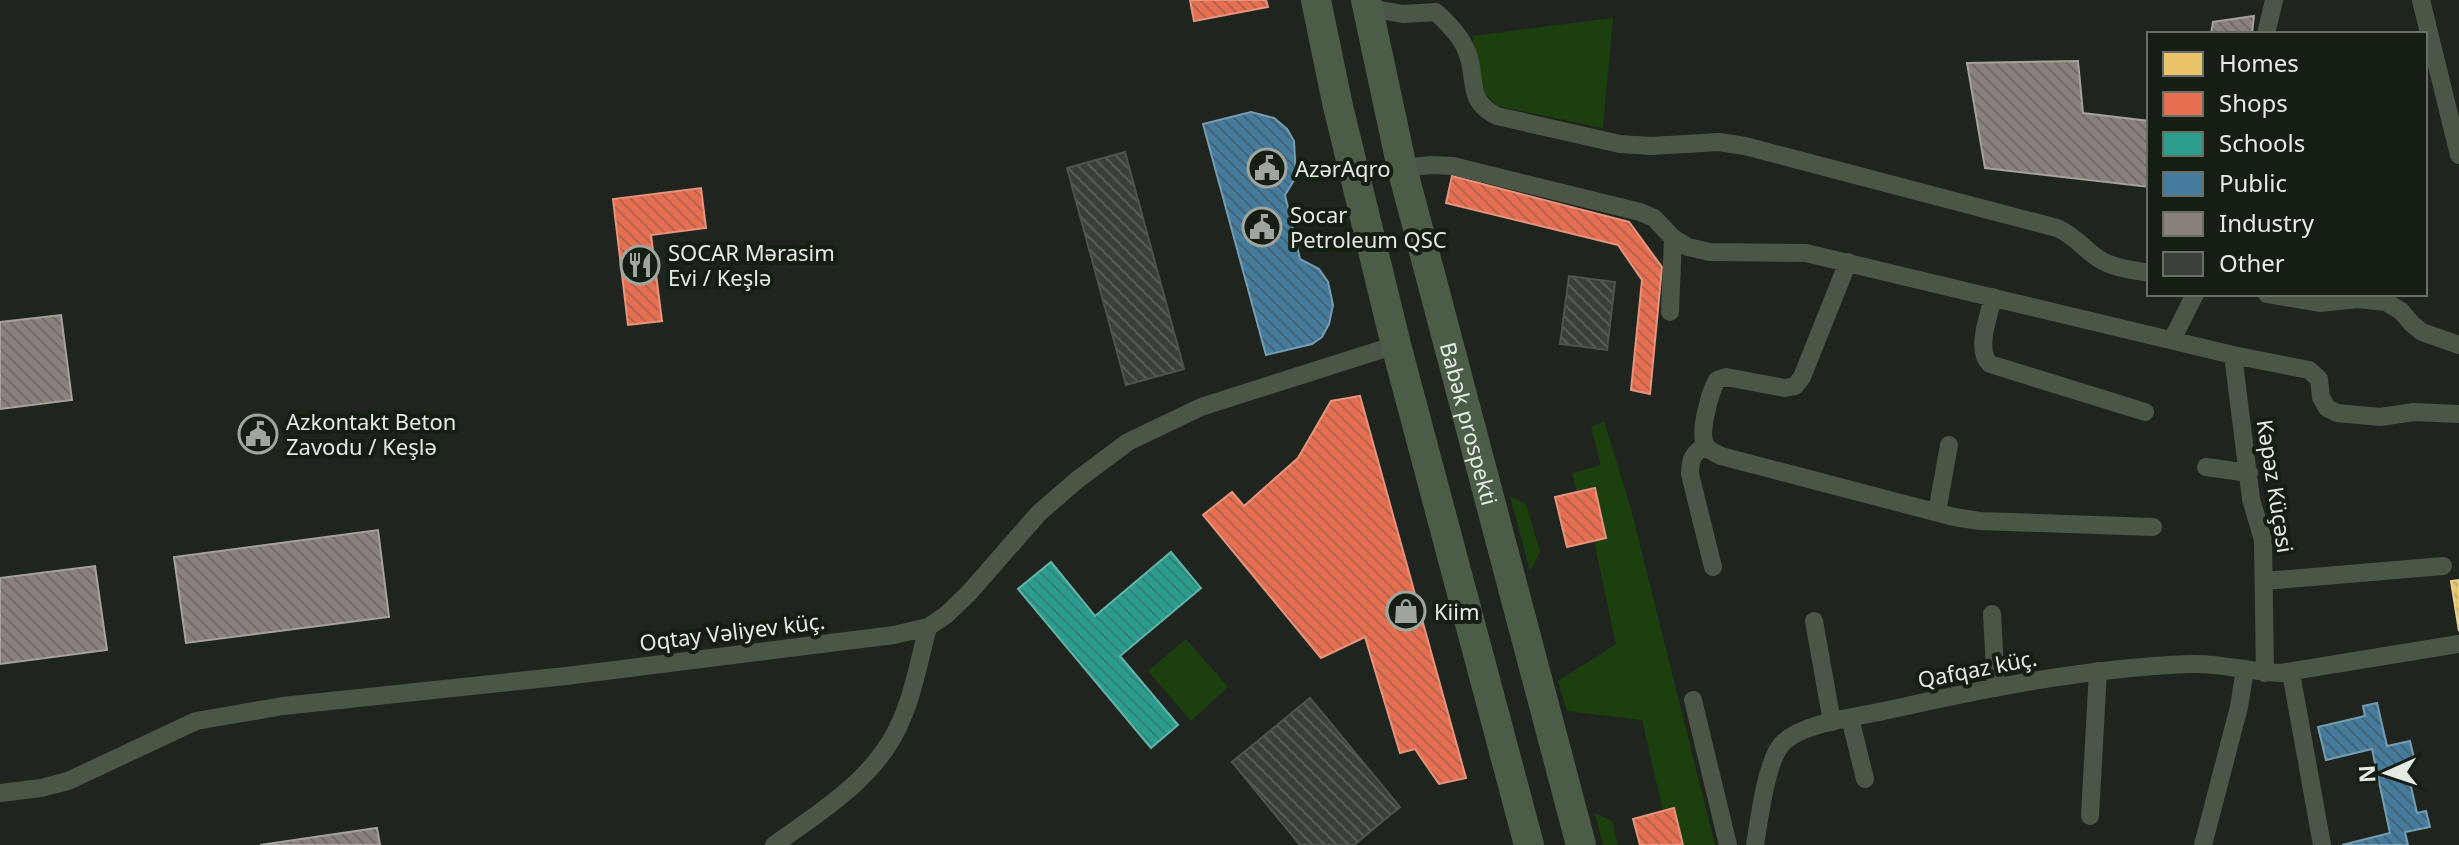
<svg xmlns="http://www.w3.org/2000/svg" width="2459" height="845" viewBox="0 0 2459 845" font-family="'Noto Sans',sans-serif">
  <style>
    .grass { fill: #1c3f0e }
    .homes { fill: url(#homes-back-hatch); stroke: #e8d08e; stroke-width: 2 }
    .shops { fill: url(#shops-back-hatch); stroke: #e6947c; stroke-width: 2 }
    .schools { fill: url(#schools-back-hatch); stroke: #62b4a8; stroke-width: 2 }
    .public { fill: url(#public-back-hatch); stroke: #759db2; stroke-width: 2 }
    .industry { fill: url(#industry-back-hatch); stroke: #a5a19b; stroke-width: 2 }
    .building { fill: url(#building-back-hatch); stroke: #4e534d; stroke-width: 2 }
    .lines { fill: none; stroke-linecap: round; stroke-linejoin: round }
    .minor { stroke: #4a5646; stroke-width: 18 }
    .primary { stroke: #4c5d47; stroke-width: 30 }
    .labels { text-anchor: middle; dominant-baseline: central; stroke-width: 8; stroke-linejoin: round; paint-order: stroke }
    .poi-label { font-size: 22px; fill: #e4ebe2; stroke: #151e12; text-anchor: start }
    .street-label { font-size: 22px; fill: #e4ebe2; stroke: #151e12 }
  </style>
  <defs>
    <pattern id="homes-back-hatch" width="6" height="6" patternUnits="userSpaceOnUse" patternTransform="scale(2)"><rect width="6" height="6" fill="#e9c46a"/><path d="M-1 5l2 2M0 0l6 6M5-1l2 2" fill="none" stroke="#c0a460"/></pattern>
    <pattern id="shops-back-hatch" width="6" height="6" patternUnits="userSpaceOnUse" patternTransform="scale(2)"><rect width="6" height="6" fill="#e76f51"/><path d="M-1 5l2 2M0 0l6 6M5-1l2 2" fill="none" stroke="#b6634d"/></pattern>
    <pattern id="schools-back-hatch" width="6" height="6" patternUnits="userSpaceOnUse" patternTransform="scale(2)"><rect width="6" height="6" fill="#2a9d8f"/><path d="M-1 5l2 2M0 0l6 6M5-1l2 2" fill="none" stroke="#328378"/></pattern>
    <pattern id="public-back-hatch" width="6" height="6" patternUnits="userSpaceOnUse" patternTransform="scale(2)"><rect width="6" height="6" fill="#457b9d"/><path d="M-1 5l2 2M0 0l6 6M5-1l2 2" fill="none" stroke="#456375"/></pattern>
    <pattern id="industry-back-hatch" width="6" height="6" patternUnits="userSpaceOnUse" patternTransform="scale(2)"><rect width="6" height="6" fill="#8a817c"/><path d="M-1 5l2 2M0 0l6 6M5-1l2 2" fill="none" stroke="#726c68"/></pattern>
    <pattern id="building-back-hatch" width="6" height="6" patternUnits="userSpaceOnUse" patternTransform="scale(2)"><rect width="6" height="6" fill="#3c403b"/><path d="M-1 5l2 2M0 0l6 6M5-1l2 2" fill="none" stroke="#585c57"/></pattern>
  </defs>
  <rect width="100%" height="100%" fill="#1f251e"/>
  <!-- grass -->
  <path class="grass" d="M1613 18 1603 128 1498 106 1485 94 1472 36Z
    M1604 421 1631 509 1715 845H1683L1674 809 1663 811 1642 720 1567 711 1558 681 1616 644 1594 541 1595 489 1577 492 1572 473 1601 465 1591 427Z
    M1510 496 1526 504 1540 552 1530 571Z
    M1186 639 1228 687 1191 721 1148 671Z
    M1595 813 1612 821 1618 845H1603Z"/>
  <!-- homes -->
  <path class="homes" d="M2459 580V631L2451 581Z"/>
  <!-- shops -->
  <path class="shops" d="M1190 0H1266L1268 7 1194 21Z
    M1452 176 1629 222 1662 267 1650 394 1631 390 1642 280 1618 245 1446 203Z
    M701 188 706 228 651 235 662 321 628 325 613 199Z
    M1360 396 1466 778 1439 784 1415 749 1400 753 1365 637 1321 658 1203 515 1232 492 1244 506 1298 458 1331 401Z
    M1595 488 1606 538 1567 547 1555 497Z
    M1674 808 1683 845H1640L1633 819Z"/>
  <!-- schools -->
  <path class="schools" d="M1171 552 1201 588 1120 656 1178 725 1151 748 1018 589 1051 562 1095 616Z"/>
  <!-- public -->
  <path class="public" d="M1251 112 1274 118 1287 129 1294 141 1296 177 1285 195 1300 259 1319 269 1328 282 1333 305 1329 324 1322 337 1312 344 1266 355 1203 124Z
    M2377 703 2387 746 2410 741 2414 758 2405 760 2417 813 2426 811 2430 827 2405 832 2408 845H2342L2390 833 2372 749 2326 760 2318 727 2365 716 2363 706Z"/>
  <!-- industry -->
  <path class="industry" d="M2254 16 2252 34H2211L2213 22Z
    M2078 61 2083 113 2149 121V187L1985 168 1967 63Z
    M61 315 72 400 0 409V322Z
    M378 530 389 617 186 643 174 557Z
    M95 566 107 650 0 664V578Z
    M377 828 380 845H260Z"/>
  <!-- building -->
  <path class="building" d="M1125 152 1184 369 1126 385 1067 168Z
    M1569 276 1615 282 1607 350 1560 344Z
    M1310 698 1400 807 1354 845H1300L1232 762Z"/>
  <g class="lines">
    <!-- minor -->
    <path class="minor" d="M2421 0 2459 155
      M1368 8 1403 14 1436 12C1448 24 1461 36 1467 52 1478 80 1465 100 1497 116L1620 144 1651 146 1719 142 1745 146 2057 228C2074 235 2084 249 2099 259 2113 268 2132 270 2149 273
      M2266 34 2274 0
      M1402 168 1431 165 1453 166 1640 212 1654 218 1673 238 1688 247 1710 252 1806 253 2233 355 2309 370 2319 379 2321 397 2327 408 2337 413 2380 417 2414 412 2459 414
      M1848 262 1802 377 1795 386 1785 388 1726 377 1717 380C1710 392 1699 432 1705 444 1708 450 1715 453 1721 456L1954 517 1980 521 2153 527
      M2267 294 2320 303 2357 299 2386 302 2401 311 2412 324 2422 332 2459 345
      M1993 297C1989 316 1975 350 1990 364L2145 412
      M1670 312 1673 238
      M2172 340 2195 294
      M2233 355 2251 499 2263 540 2265 673
      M1705 445C1693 454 1690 459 1690 474L1713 567
      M2206 467 2249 473
      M1937 512 1949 445
      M2265 581 2443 566
      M1992 614 1996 688
      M1814 621 1832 722
      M2291 673 2322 845
      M1693 700 1728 845
      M1850 718 1865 779
      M0 793 41 788 68 781 196 721 283 706 566 676 894 635 928 627 946 615 968 594 1039 513 1077 480 1128 442 1201 407 1396 345
      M2090 816 2098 671
      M774 845C824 809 880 776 903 716 915 688 920 656 928 627
      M1755 845C1759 821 1766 763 1781 745 1800 723 1856 717 1884 711 1985 688 2087 668 2191 664 2222 663 2251 672 2281 673L2459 644
      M2203 845 2239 707 2245 669"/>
    <!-- primary -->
    <g class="primary">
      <path d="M1316 0 1337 102 1396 345 1529 845"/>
      <path id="s1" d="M1366 0 1402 168 1581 845"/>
    </g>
  </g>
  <!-- icons -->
  <defs>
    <symbol id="civic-ring" viewBox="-11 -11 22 22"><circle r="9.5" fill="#151e12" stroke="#9fa69d" stroke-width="1.5"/><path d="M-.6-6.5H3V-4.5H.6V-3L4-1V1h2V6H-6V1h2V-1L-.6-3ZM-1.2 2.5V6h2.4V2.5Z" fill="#9fa69d"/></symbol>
    <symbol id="restaurant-ring" viewBox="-11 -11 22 22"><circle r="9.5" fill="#151e12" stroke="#9fa69d" stroke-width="1.5"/><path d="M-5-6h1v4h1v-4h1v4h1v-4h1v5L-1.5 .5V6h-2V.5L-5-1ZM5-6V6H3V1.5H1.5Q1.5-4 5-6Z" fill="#9fa69d"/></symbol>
    <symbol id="shop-ring" viewBox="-11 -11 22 22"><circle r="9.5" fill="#151e12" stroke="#9fa69d" stroke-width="1.5"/><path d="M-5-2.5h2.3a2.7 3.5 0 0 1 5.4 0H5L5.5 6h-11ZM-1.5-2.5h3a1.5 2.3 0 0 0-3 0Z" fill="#9fa69d"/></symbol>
  </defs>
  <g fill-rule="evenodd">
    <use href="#civic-ring" x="1245" y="146" width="44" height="44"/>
    <use href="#civic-ring" x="1240" y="205" width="44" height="44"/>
    <use href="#restaurant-ring" x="618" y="243" width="44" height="44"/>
    <use href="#civic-ring" x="236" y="412" width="44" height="44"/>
    <use href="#shop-ring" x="1384" y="589" width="44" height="44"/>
  </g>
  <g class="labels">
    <!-- poi labels -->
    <g class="poi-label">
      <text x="1295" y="168">AzərAqro</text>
      <text x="1290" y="214">Socar<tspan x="1290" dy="25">Petroleum QSC</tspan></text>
      <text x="668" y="252">SOCAR Mərasim<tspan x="668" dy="25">Evi / Keşlə</tspan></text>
      <text x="286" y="421">Azkontakt Beton<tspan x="286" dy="25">Zavodu / Keşlə</tspan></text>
      <text x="1434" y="611">Kiim</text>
    </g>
    <!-- street labels -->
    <g class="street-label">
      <text stroke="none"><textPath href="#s1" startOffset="436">Babək prospekti</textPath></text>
      <text transform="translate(2276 486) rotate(81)">Kəpəz Küçəsi</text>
      <text transform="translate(732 631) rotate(-7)">Oqtay Vəliyev küç.</text>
      <text transform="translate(1977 668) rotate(-11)">Qafqaz küç.</text>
    </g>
  </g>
  <!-- legend -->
  <rect x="2147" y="32" width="280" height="264" fill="#151e12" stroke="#687065" stroke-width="2"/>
  <rect x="2163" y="52" width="40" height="24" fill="#e9c46a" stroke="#687065" stroke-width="2"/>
  <text x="2219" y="72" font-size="24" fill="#e4ebe2">Homes</text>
  <rect x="2163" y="92" width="40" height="24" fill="#e76f51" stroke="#687065" stroke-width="2"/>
  <text x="2219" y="112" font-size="24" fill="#e4ebe2">Shops</text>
  <rect x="2163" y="132" width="40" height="24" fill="#2a9d8f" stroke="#687065" stroke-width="2"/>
  <text x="2219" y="152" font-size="24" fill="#e4ebe2">Schools</text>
  <rect x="2163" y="172" width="40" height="24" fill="#457b9d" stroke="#687065" stroke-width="2"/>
  <text x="2219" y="192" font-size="24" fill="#e4ebe2">Public</text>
  <rect x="2163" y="212" width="40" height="24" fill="#8a817c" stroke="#687065" stroke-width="2"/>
  <text x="2219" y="232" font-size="24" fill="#e4ebe2">Industry</text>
  <rect x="2163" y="252" width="40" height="24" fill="#3c403b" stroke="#687065" stroke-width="2"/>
  <text x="2219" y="272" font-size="24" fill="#e4ebe2">Other</text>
  <!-- north arrow -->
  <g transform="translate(2387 773) rotate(267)" stroke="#151e12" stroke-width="6" paint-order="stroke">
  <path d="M0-6L14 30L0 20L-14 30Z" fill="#e4ebe2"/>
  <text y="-12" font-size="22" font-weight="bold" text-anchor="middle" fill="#e4ebe2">N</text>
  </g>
</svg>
